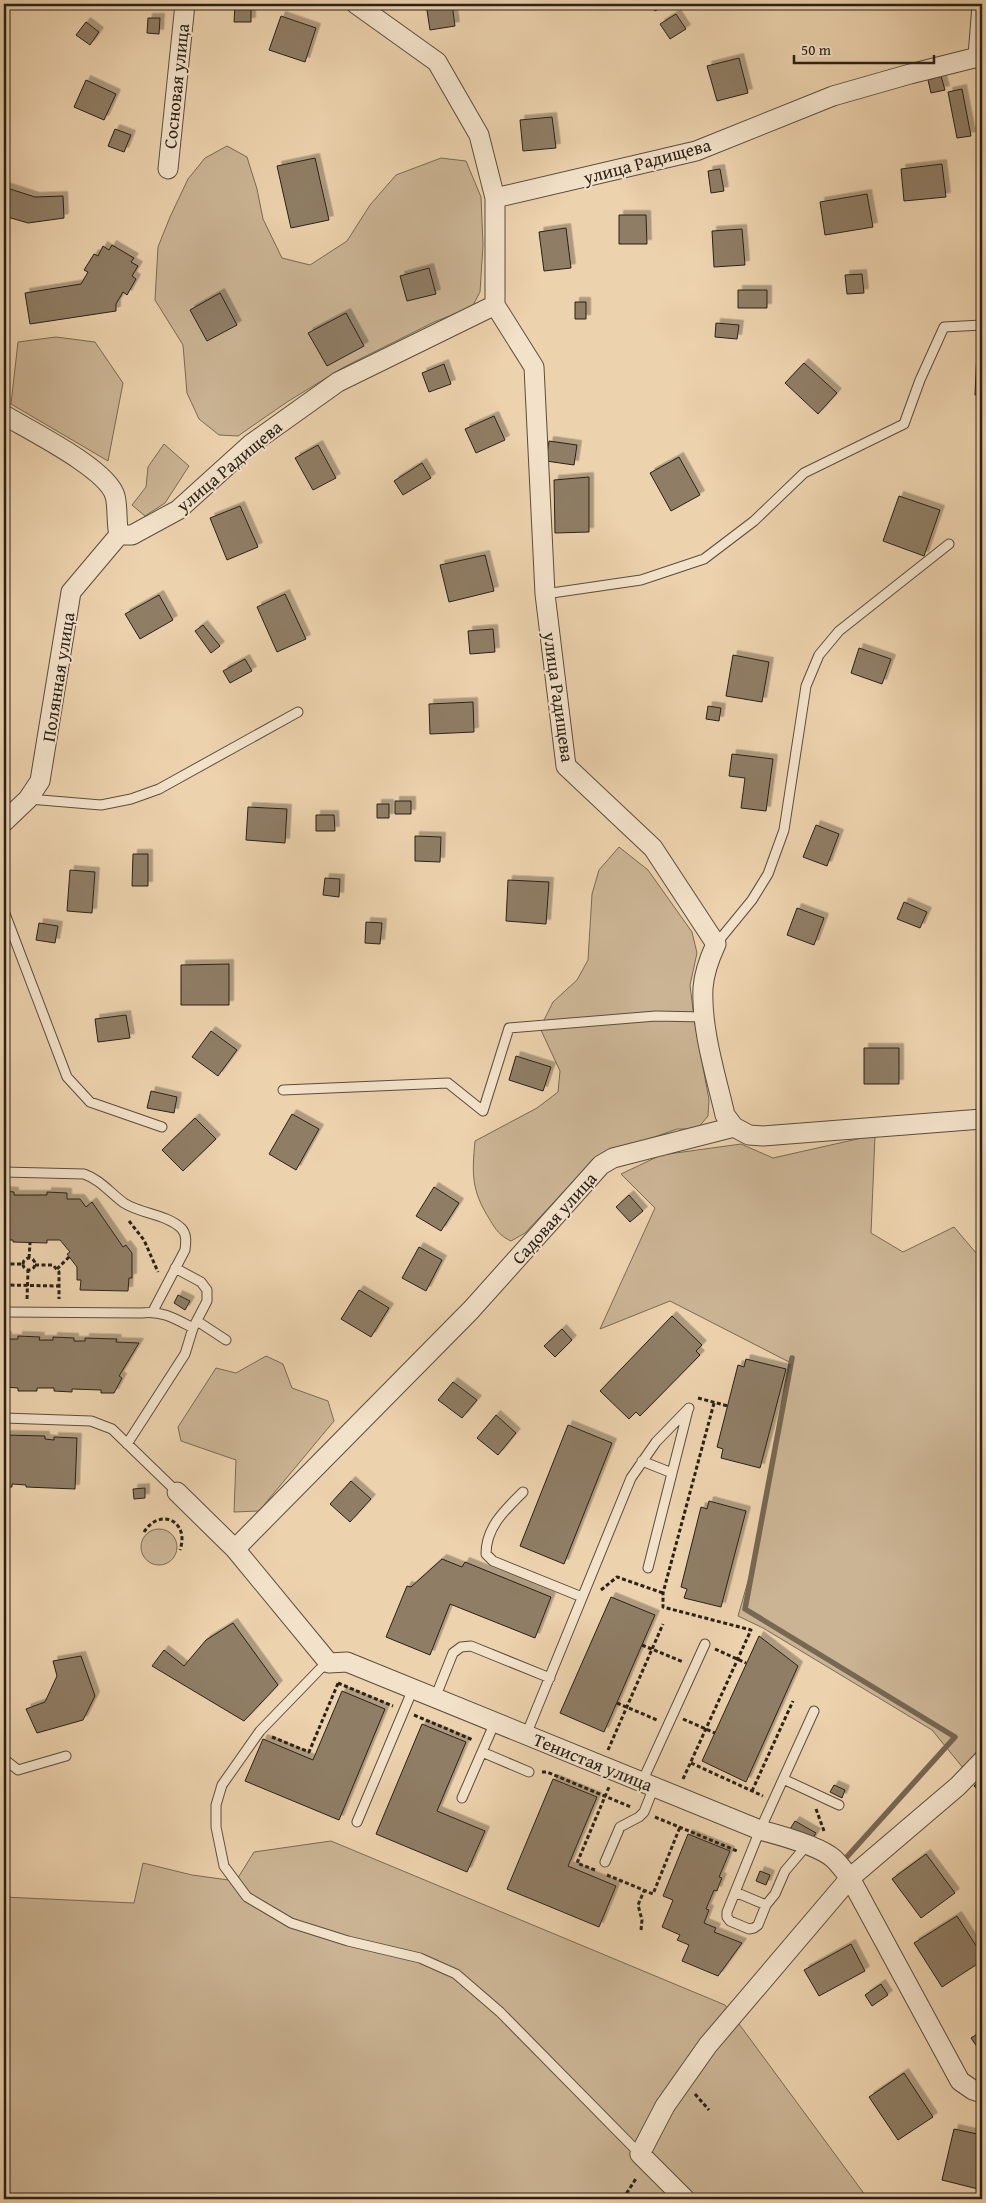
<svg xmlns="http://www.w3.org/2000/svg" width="986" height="2203" viewBox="0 0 986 2203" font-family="'Gentium Book Plus',serif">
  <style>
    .green { fill: #cbb494; stroke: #7a6a56 }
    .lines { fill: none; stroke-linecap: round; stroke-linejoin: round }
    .stream { stroke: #776753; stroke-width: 5.5 }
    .building { fill: #8f7d65; stroke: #2a2118; filter: url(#shadow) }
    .service-casing { stroke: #5a4d3d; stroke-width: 11 }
    .minor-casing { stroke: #5a4d3d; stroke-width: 21 }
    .path { stroke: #2a2118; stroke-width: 3; stroke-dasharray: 4 2.5; stroke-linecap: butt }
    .service { stroke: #f3e2ca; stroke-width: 9 }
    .minor { stroke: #f3e2ca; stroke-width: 19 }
    .labels { text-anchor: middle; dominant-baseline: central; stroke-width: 4; stroke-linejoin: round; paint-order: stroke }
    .street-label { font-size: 18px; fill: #2a2118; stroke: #f3e2ca }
  </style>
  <defs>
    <filter id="shadow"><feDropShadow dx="4.5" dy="-4.5" stdDeviation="0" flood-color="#0004"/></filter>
  </defs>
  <rect width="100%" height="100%" fill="#ecd2ad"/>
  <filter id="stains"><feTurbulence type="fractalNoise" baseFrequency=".004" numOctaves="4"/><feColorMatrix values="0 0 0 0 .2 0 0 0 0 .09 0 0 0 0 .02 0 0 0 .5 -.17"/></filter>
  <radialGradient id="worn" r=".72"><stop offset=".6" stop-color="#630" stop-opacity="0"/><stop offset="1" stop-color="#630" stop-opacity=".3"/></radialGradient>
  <!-- green -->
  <path class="green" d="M227 146 247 157 257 189 263 219 282 258 310 265 347 241 370 205 396 175 441 158 466 161 481 197 483 245 480 292 472 307 434 322 344 367 287 402 238 436 219 435 199 419 187 393 183 345 155 300 158 247 170 217 188 179 205 158Z
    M56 337 95 342 123 383 108 461 11 404 18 342Z
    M164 444 189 466 165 503 145 516 132 505 146 487 148 467Z
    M619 847 648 870 692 932 697 953 690 985 694 1018 709 1100 708 1116 697 1129H677L595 1158 525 1233 511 1241C500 1236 496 1230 490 1220 471 1190 472 1174 475 1141L537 1108 558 1092 560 1071 540 1028 553 1002 577 980 588 960 592 894 599 870Z
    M875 1135 871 1233 903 1252 954 1227 982 1260V1744L964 1769 932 1730 763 1628 738 1616 755 1557 791 1363 670 1301 600 1329 655 1208 621 1174 661 1155 741 1144 773 1158Z
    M266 1356 283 1364 292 1388 328 1401 334 1421 259 1511 234 1512 236 1460 181 1441 178 1427 216 1368 236 1373Z
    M141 1547a18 18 0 1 1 36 0a18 18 0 1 1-36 0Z
    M331 1841 725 2005 868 2199H4V1897L134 1903 143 1863 192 1875 236 1881 254 1852Z"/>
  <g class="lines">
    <!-- stream -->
    <path class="stream" d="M792 1358 745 1609 955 1737 845 1859"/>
  </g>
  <!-- building -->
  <path class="building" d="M426 4H452L455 26 430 30Z
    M651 4H668L655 11Z
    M235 5H251V22H234Z
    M676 14 686 29 670 39 660 24Z
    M281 16 316 28 305 62 269 50Z
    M148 18H160L159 34 147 33Z
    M86 22 99 32 90 45 76 35Z
    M739 58 748 93 717 101 707 66Z
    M941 76 945 90 931 93 928 80Z
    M86 80 116 94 104 120 74 107Z
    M962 89 971 136 957 138 948 92Z
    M552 117 556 148 523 151 520 120Z
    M115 129 131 135 124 152 108 146Z
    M315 158 329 220 291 228 277 166Z
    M942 164 946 197 904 201 901 169Z
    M720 169 724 191 711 193 708 171Z
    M4 187 35 197 63 196 64 218 28 223 4 216Z
    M867 194 873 227 825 235 820 202Z
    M619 215H646L647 244H619Z
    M566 228 571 268 544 271 539 232Z
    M742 229 745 265 714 267 712 231Z
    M112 245 134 258 131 262 138 266 132 276 136 279 127 295 123 292 116 304V311L30 324 25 293 81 284 88 272 84 270 94 254 98 256 103 246 109 250Z
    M429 268 436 294 407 301 400 276Z
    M862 274 864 293 847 294 845 275Z
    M738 290H767V308H738Z
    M220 293 237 325 207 341 190 310Z
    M575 302H586V319H575Z
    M346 313 364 346 327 366 308 333Z
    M716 323 739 325 737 339 715 337Z
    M977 350 982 351V395H975Z
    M804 363 837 393 818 414 785 383Z
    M444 364 451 384 429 392 422 373Z
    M494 416 505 440 476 453 465 429Z
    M549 441 577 445 574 465 546 461Z
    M318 445 336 478 313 490 295 458Z
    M679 457 700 495 671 511 650 473Z
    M422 463 431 478 403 495 394 481Z
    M589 477V532L555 533 554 480Z
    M899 496 940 510 924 556 883 541Z
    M240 506 258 547 227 560 210 518Z
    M485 555 494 591 449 602 440 565Z
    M285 594 306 639 277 652 257 607Z
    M159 595 173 620 140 639 125 614Z
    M203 625 220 646 211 653 195 631Z
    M493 629 495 652 470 654 468 631Z
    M859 648 891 659 882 684 851 673Z
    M733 655 769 662 762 702 726 696Z
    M245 659 252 671 230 683 223 671Z
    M473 702 474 732 430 734 429 704Z
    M708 706 721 708 719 721 706 719Z
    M732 754 773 759 766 811 741 808 745 778 729 776Z
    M395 801H411V814H395Z
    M377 804H389V818H377Z
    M248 807 287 809 285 843 246 840Z
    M316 815H334L335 831H316Z
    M816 825 839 834 827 866 803 857Z
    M415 836 441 837 440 862 415 861Z
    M133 854H148V886H132Z
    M70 870 95 872 92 913 67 911Z
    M325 878 340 879 339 897 323 895Z
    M508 880 549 882 546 924 506 921Z
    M904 902 927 912 920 928 897 919Z
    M797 908 824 918 814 945 787 935Z
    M366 922 382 923 380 944 365 943Z
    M39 923 58 926 55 943 36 940Z
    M229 964V1005H181V965Z
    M126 1015 130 1038 98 1042 95 1019Z
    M211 1031 237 1050 218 1076 192 1057Z
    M864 1048H899V1084H864Z
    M516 1056 551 1067 543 1091 509 1080Z
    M151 1091 177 1097 174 1113 147 1108Z
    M292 1114 319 1129 296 1170 269 1154Z
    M195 1118 216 1139 183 1171 162 1150Z
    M434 1187 459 1203 441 1231 416 1216Z
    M4 1191 14 1192V1195H47V1192L67 1193V1199H80L86 1207 92 1202 123 1247 126 1245 132 1253V1278H129L128 1291 80 1290 81 1280H77V1267L67 1254 70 1252 60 1240H47V1243L13 1242V1240H4Z
    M629 1195 643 1211 630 1222 616 1207Z
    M419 1247 442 1260 426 1291 402 1278Z
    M359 1290 389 1308 371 1337 341 1319Z
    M178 1295 190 1301 185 1310 174 1303Z
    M672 1316 702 1345 696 1351 700 1355 640 1416 636 1412 629 1419 600 1391Z
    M562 1329 572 1340 555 1357 544 1346Z
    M4 1336H7V1339H18V1336L40 1337 39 1340H53V1337L74 1338V1341H85V1338L117 1339 116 1342 139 1343 119 1376 122 1378 114 1393H101V1390L72 1389V1392L54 1391V1388H37V1391H18V1388L4 1387Z
    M746 1359 786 1369 760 1468 721 1458 723 1449 717 1447 738 1365 744 1367Z
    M453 1382 477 1400 462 1418 438 1400Z
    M496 1415 516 1433 498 1455 477 1438Z
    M568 1425 612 1443 564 1564 520 1546Z
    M4 1435 45 1436V1439L54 1440V1437L77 1438 75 1489 26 1487V1485L12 1484V1487H4Z
    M351 1481 371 1499 350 1522 330 1504Z
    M145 1488V1498L134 1499 133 1489Z
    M709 1501 746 1511 721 1607 684 1598 687 1589 681 1587 701 1507 707 1509Z
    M442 1559 462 1567 465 1562 551 1597 535 1638 450 1604 430 1655 386 1637 407 1586 411 1587Z
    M611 1597 655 1615 604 1732 560 1713Z
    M233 1623 278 1685 244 1721 152 1666 164 1650 184 1666 206 1640Z
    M759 1636 798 1666 746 1782 702 1761Z
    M81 1656 95 1696 83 1720 37 1733 26 1709 45 1702 57 1676 53 1661Z
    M342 1691 385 1709 339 1820 245 1781 263 1739 313 1760Z
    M422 1724 466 1742 437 1811 485 1831 467 1872 376 1834Z
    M982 1777V1794L974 1786Z
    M553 1779 597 1797 568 1866 616 1886 599 1927 507 1889Z
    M834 1785 845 1790 842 1798 830 1792Z
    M795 1821 816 1833 811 1841 790 1829Z
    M688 1834 730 1851 719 1877 722 1878 719 1885 717 1891 714 1890 706 1909 709 1910 704 1923 716 1928 714 1932 742 1943 718 1976 682 1961 689 1945 677 1940 680 1935 662 1927 673 1900 663 1896Z
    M926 1854 955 1893 921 1918 892 1879Z
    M760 1871 770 1875 766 1885 756 1881Z
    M957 1916 982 1955V1961L942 1987 914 1943Z
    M851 1944 865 1971 819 1996 804 1970Z
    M881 1984 888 1995 872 2006 865 1995Z
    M982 2031V2054L971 2038Z
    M904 2073 933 2117 898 2140 869 2097Z
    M954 2129 982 2135V2190L942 2180Z"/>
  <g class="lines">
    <defs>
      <path id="service" d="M545 594 641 580 704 559 754 521 804 473 904 424 920 380 944 327 982 325
        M29 799 101 805 131 799 159 789 298 712
        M4 911 67 1077 90 1102 162 1127
        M716 944 752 900 768 874 784 830 806 686 819 655 839 631 949 544
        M283 1090 448 1083 483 1111 509 1028 656 1016 704 1017
        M4 1172 84 1174C101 1180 110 1193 124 1203 141 1214 166 1214 181 1228 187 1234 186 1242 185 1250L153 1311
        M4 1312 141 1313C162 1310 176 1319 193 1328
        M197 1321 226 1340
        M4 1418 91 1421 112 1429 177 1492
        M127 1444 185 1354 193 1328 207 1301V1290L201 1282 175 1268
        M642 1461 672 1473
        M523 1492C505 1510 486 1527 486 1554L493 1561 582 1597
        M648 1568 688 1410
        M329 1663 320 1669 260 1731 222 1785 216 1805V1827L224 1866 247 1897 291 1923 348 1941 420 1958 456 1974 500 2012 640 2154
        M435 1698 453 1653 461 1647 471 1646 550 1678
        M526 1735 631 1478 656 1442 689 1408
        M482 1752 529 1772
        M4 1759 18 1770 66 1756
        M783 1779 839 1805
        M642 1782 705 1644
        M462 1798 495 1722
        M357 1822 413 1689
        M807 1845 785 1871 775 1894 766 1905 758 1925 754 1928 749 1929 730 1921 727 1917V1912L760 1830 814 1711
        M605 1862 620 1827 639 1817 644 1812 654 1787
        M735 1892 766 1905"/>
      <path id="minor" d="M356 4 437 62 479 135 495 198V305L534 367 545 594 566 766 653 848 716 944C710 957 704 973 703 988 701 1029 716 1076 725 1115L734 1127
        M978 56 982 5
        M168 169 185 4
        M495 198 696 151 833 96 910 74 982 56
        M4 415C29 430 108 469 115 496 118 506 116 523 119 535H132L178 510 251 444 338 382 495 305
        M4 822 28 799 40 781 71 592 119 535
        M177 1492 235 1549 329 1663 347 1662 760 1830C779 1835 820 1846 834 1859 840 1865 845 1872 850 1878L960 2081 973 2090 982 2093
        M235 1549 471 1310 601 1165 613 1158 734 1127 749 1135 763 1136 982 1119
        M685 2199 640 2154 665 2106 708 2045 850 1878 958 1786 982 1761"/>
    </defs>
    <!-- service casing -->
    <use href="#service" class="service-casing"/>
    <!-- minor casing -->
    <use href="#minor" class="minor-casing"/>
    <!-- path -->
    <path class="path" d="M129 1221 144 1240 158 1272
      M23 1264a6 6 0 1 1 12 0a6 6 0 1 1-12 0Z
      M29 1258 30 1243
      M4 1264H22
      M35 1265H53L59 1272V1299
      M57 1269 69 1257
      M4 1285 59 1286
      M27 1299 28 1271
      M698 1398 728 1406
      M144 1532C160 1507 190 1521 180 1550
      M601 1590 617 1577 663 1593
      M642 1645 683 1662
      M715 1649 746 1663
      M338 1683 393 1706
      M617 1703 657 1720
      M414 1715 473 1740
      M683 1719 715 1733
      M272 1737 309 1752 339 1681
      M608 1750 663 1624
      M691 1763 763 1796
      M542 1772H547L631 1807
      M683 1779 751 1630 663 1607V1593L714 1403
      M752 1791 793 1701
      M816 1809 824 1831
      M655 1817 737 1851
      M595 1870 577 1863 609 1787
      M607 1875 653 1894 680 1827
      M641 1930 642 1920 638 1905 644 1891
      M695 2094 709 2110
      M623 2199 637 2177"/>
    <!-- service -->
    <use href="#service" class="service"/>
    <!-- minor -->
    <use href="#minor" class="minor"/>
  </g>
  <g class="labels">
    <!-- street labels -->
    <g class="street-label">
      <text transform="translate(176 86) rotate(-84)">Сосновая улица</text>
      <text transform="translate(647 161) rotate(-15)">улица Радищева</text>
      <text transform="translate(229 466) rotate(-40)">улица Радищева</text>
      <text transform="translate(58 677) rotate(-81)">Полянная улица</text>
      <text transform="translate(559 697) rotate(82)">улица Радищева</text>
      <text transform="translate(554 1218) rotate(-48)">Садовая улица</text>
      <text transform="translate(593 1762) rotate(22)">Тенистая улица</text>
    </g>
  </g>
  <!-- margin -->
  <rect width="986" height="2203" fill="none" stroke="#ecd2ad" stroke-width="20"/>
  <rect x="5" y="5" width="976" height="2193" fill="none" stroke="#2a2118" stroke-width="2.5"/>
  <rect x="10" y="10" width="966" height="2183" fill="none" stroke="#2a2118"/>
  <!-- scale -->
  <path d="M794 55v8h140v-8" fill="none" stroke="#2a2118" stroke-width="2.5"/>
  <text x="801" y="55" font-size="15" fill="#2a2118" stroke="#f3e2ca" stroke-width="4" paint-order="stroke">50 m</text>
  <rect width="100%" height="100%" filter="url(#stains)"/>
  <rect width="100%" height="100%" fill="url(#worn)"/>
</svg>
